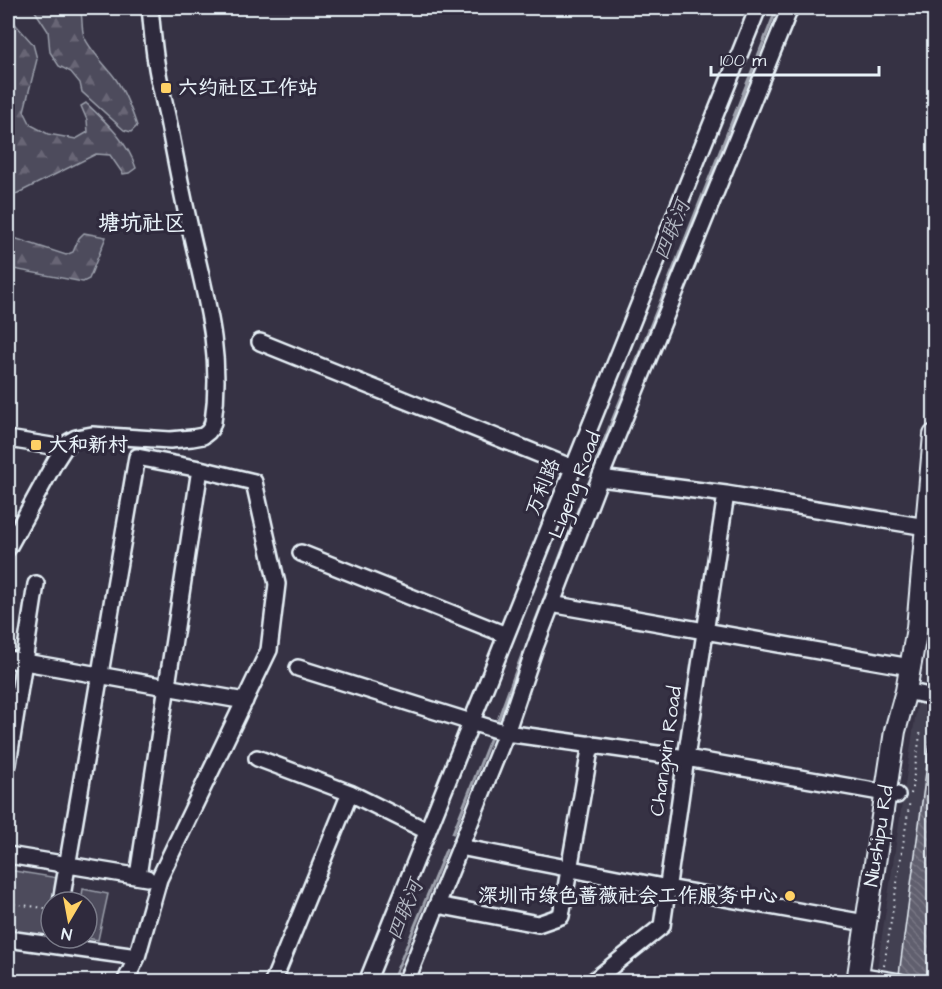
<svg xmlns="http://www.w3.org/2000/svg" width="942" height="989" viewBox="0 0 942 989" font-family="'Architects Daughter','LXGW WenKai TC',sans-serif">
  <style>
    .built { fill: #433f51 }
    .forest { fill: url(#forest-firs); stroke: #9a9eaa; stroke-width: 1.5 }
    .green { fill: #4d4b5c; stroke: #9a9eaa; stroke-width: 1.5 }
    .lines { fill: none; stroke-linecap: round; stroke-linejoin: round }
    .stream { stroke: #a0a4af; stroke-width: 3 }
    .building { fill: url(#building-back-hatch); stroke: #e8f1f8; stroke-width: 1.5 }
    .minor-casing { stroke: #e8f1f8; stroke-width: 20 }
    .major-casing { stroke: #e8f1f8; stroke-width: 24 }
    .path { stroke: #e8f1f8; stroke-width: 2; stroke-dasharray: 1.5 4.5; stroke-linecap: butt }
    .minor { stroke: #2f2a3d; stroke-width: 15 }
    .major { stroke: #2f2a3d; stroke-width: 20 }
    .poi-dot { fill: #ffd166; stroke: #2f2a3d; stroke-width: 2 }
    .labels { text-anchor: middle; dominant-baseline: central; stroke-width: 6; stroke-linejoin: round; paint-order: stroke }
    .poi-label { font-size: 20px; font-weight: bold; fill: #e8f1f8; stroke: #2f2a3d; text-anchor: start }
    .street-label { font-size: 20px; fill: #e8f1f8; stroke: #2f2a3d }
    .water-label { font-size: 21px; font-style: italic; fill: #b2b7c2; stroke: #2f2a3d }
    .quarter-label { font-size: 22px; font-weight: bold; fill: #e8f1f8; stroke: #2f2a3d }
  </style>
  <defs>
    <pattern id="forest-firs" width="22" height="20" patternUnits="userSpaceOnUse" patternTransform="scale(1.5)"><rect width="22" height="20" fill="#4d4b5c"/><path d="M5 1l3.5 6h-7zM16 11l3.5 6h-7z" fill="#676574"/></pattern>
    <pattern id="building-back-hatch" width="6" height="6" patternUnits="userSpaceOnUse" patternTransform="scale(1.5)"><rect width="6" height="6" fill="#605e6e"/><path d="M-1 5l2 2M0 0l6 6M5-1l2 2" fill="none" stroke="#777683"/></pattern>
  </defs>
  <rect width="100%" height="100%" fill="#363244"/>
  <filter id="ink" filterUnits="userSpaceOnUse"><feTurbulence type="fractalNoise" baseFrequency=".0167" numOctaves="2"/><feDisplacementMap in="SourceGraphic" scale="12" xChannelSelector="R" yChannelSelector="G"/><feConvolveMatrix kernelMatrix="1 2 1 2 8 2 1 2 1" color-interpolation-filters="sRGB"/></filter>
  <g filter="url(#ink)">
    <!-- built -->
    <path class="built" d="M920 686 934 689V981L875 982Z"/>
    <!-- forest -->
    <path class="forest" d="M33 8H80C83 17 81 28 84 36 88 48 107 67 115 78 125 92 132 111 137 126L131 132 124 130 82 92 80 83 71 72 59 66 50 52 48 31Z
      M8 12 16 25 33 44 37 59 24 111 31 125 48 134 76 139 88 132 87 120 81 106 86 103C105 121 128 142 136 168L129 173 123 174 110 155 96 154 8 198Z
      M84 233 106 237 89 279 83 282 8 268V236L66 255 73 252 79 238Z"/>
    <!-- green -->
    <path class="green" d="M8 870 58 878 54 902H51V917L47 938 8 932Z
      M83 889 108 894 98 940 87 938V902H81Z"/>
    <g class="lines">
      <!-- stream -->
      <path class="stream" d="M595 463 667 285 777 8
        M530 635 588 484
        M498 720 523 652
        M453 833 491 737
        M392 982 446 850"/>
    </g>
    <!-- building -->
    <path class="building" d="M932 727 934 728V982H898Z"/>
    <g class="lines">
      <defs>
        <path id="minor" d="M260 342 573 468
          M8 439 64 448
          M600 478 726 494 926 527
          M8 548 55 462 64 448 69 442 76 438 92 435 170 440 192 438 203 436 208 432 211 428 213 422C224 349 203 289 188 219 181 188 175 156 169 125 165 104 159 83 156 62 153 44 152 26 150 8
          M301 553 506 635
          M551 604 910 667
          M8 659 245 701
          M298 668 506 733 686 758 897 795
          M906 691 934 697
          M257 758 350 793 427 831
          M8 764 36 584
          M460 847 668 888 865 923
          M8 855 147 878
          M138 876 200 469
          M61 902 137 457 200 469 254 482 277 584 269 650 159 879 137 957 125 982
          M437 905 538 924 561 916 591 744
          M8 939 137 957
          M857 975 900 982
          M273 982 350 793
          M367 982 758 8
          M406 982 506 733 535 647 600 478 790 8
          M592 982 662 926 686 758 726 494"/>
        <path id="major" d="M857 982 895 731 906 691 917 628 934 435"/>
      </defs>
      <!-- minor casing -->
      <use href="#minor" class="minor-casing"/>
      <!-- major casing -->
      <use href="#major" class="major-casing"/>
      <!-- path -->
      <path class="path" d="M911 794 921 729
        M8 903 51 909
        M884 966 910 800"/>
      <!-- minor -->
      <use href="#minor" class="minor"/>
      <!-- major -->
      <use href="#major" class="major"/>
    </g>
  </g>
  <!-- markers -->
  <g class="poi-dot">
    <rect x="160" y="82" width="12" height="12" rx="3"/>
    <rect x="30" y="439" width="12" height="12" rx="3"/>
    <circle cx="790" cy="896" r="6"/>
  </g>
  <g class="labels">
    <!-- poi labels -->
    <g class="poi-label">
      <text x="178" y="88">六约社区工作站</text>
      <text x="48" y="445">大和新村</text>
      <text x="778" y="896" text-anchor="end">深圳市绿色蔷薇社会工作服务中心</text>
    </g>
    <!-- street labels -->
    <g class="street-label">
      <text transform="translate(575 485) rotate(-69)">Ligeng Road</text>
      <text transform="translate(543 487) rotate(-68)">万利路</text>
      <text transform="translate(666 751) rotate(-82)">Changxin Road</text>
      <text transform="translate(879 836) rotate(-81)">Niushipu Rd</text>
    </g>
    <!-- water labels -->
    <g class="water-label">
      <text transform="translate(672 230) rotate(-68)">四联河</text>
      <text transform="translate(405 910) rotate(-68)">四联河</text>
    </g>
    <!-- quarter labels -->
    <g class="quarter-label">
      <text x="142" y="223">塘坑社区</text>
    </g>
  </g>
  <!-- margin -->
  <rect width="942" height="989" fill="none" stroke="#2f2a3d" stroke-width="30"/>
  <rect x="15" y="15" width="912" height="959" fill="none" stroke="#e8f1f8" stroke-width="2" filter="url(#ink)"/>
  <!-- north arrow -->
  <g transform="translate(69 920) rotate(190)"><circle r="28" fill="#2f2a3d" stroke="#797a88" stroke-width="1.5"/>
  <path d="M0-4.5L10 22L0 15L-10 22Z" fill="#ffd166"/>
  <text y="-9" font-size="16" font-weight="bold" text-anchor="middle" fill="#e8f1f8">N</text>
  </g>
  <!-- scale -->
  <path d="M711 66v9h168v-9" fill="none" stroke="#e8f1f8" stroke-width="3"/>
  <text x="720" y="66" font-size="18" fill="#e8f1f8" stroke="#2f2a3d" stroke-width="4.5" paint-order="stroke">100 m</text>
</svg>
